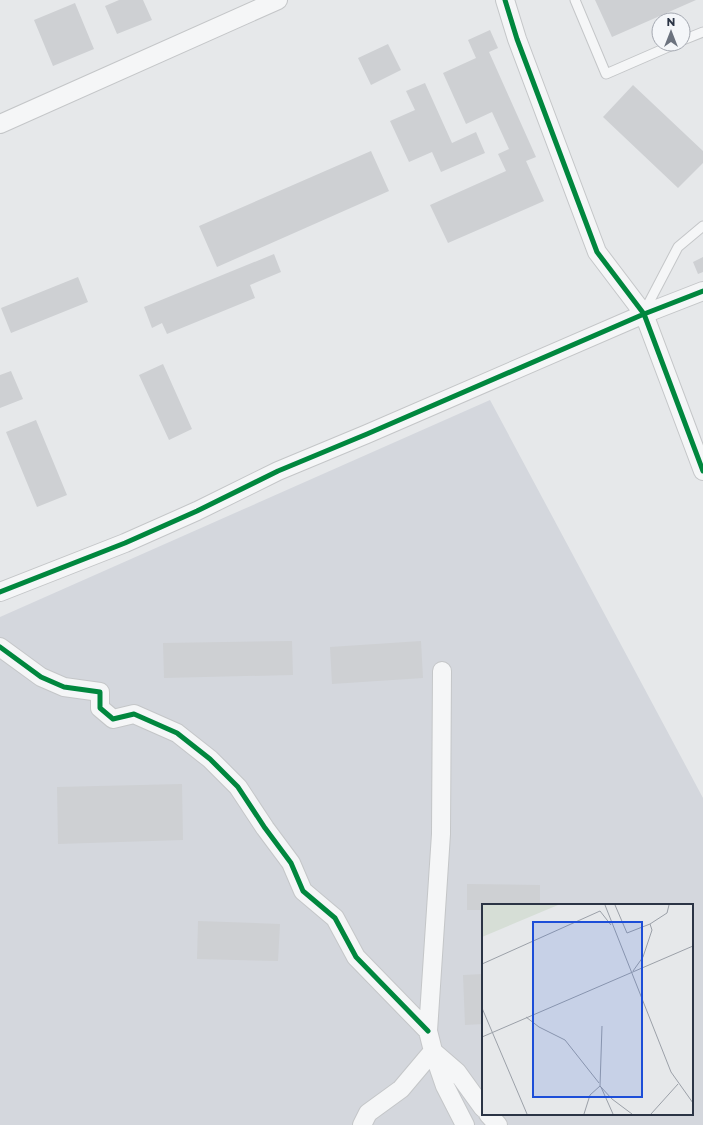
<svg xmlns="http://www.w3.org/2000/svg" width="703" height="1125" viewBox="0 0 703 1125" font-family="Montserrat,sans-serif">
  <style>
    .built { fill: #d4d7dd; fill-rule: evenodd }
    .building { fill: #ced0d3 }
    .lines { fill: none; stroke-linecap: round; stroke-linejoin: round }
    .service-casing { stroke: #c4c6c8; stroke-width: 11 }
    .minor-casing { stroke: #c4c6c8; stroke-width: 20 }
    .service { stroke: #f5f6f7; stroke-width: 9 }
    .minor { stroke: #f5f6f7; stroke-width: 18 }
    .cycleway-casing { stroke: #f4f6f9; stroke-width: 8 }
    .cycleway { stroke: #00873e; stroke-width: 5 }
    .inset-road { fill: none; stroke: #9ba0a8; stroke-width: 1 }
    .view { fill: #1d4ed8; fill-opacity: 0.15; stroke: #1d4ed8; stroke-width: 2 }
    .inset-edge { fill: none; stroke: #2b3445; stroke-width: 2 }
  </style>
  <rect width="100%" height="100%" fill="#e6e8ea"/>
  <!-- built -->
  <path class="built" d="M490 400 703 798V1125H0V617ZM483 905H692V1114H483Z"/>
  <!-- building -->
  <path class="building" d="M119 0H143L152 20 117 34 105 6Z
    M595 0H696L612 37Z
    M75 3 94 49 53 66 34 20Z
    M490 30 498 48 489 52 536 157 526 161 544 201 448 243 430 205 506 171 498 154 509 149 492 112 466 124 443 73 476 58 468 40Z
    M388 44 401 70 371 85 358 58Z
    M425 83 452 143 476 132 485 153 441 172 432 152 409 162 390 121 415 110 406 91Z
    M633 85 703 151V163L678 188 603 117Z
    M371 151 389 191 217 267 199 226Z
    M274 254 281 272 250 285 255 298 167 334 162 323 152 328 144 307Z
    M703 257V272L698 274 693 262Z
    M78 277 88 302 11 333 1 308Z
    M163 364 192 429 169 440 139 375Z
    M11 371 23 399 0 408V375Z
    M36 420 67 495 37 507 6 432Z
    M292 641 293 675 164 678 163 643Z
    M421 641 423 678 332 684 330 647Z
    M182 784 183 840 58 844 57 787Z
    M467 884 540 885V905H483V910H467Z
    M198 921 280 924 278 961 197 959Z
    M483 974V1024L465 1025 463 975Z"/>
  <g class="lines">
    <defs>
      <path id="service" d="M575 0 606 74 675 44
        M683 40 703 32
        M644 312 678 247 703 226"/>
      <path id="minor" d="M505 0 517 39 597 252 644 314 703 471
        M0 124 278 0
        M0 592 125 543 197 511 278 471 367 434 644 314 703 291
        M0 647 41 677 64 687 100 692V708L113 719 134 714 177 733 210 759 238 787 265 828 291 863 303 891 335 918 356 957 428 1031
        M433 1051 445 1086 465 1125
        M435 1053 457 1072 483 1108
        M488 1114 498 1125
        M362 1125 368 1113 401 1089 433 1051 428 1031 441 834 442 671"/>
    </defs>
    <!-- service casing -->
    <use href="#service" class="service-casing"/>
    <!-- minor casing -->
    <use href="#minor" class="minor-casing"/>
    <!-- service -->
    <use href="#service" class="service"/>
    <!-- minor -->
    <use href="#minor" class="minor"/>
    <defs>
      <path id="cycleway" d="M505 0 517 39 597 252 644 314 703 471
        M0 592 125 543 197 511 278 471 367 434 644 314 703 291
        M0 647 41 677 64 687 100 692V708L113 719 134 714 177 733 210 759 238 787 265 828 291 863 303 891 335 918 356 957 428 1031"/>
    </defs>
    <!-- cycleway casing -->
    <use href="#cycleway" class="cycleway-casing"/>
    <!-- cycleway -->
    <use href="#cycleway" class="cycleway"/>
  </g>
  <!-- overview -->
  <g transform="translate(482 904)">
    <rect width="211" height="211" fill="#e6e8ea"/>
    <path d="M0 1H76L0 33Z" fill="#d6ded6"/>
    <path class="inset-road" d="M123 1 189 168 211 199M133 1 145 29 168 20M0 60 118 7 129 21M151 67 161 53 170 26 168 20 185 9 187 1M0 104 45 210M44 113 57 123 83 136 117 179M0 133 211 42M118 182 130 195 150 210M119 183 131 210M102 210 108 191 118 182 120 122M169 210 196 180"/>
    <path class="view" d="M51 18H160V193H51Z"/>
    <rect width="211" height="211" class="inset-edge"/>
  </g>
  <!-- north arrow -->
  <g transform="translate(671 32)"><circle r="19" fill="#f4f6f9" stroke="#a4a8b1"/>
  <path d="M0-3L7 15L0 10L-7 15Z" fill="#6c737f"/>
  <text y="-6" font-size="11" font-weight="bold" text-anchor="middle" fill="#2b3445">N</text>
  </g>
</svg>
